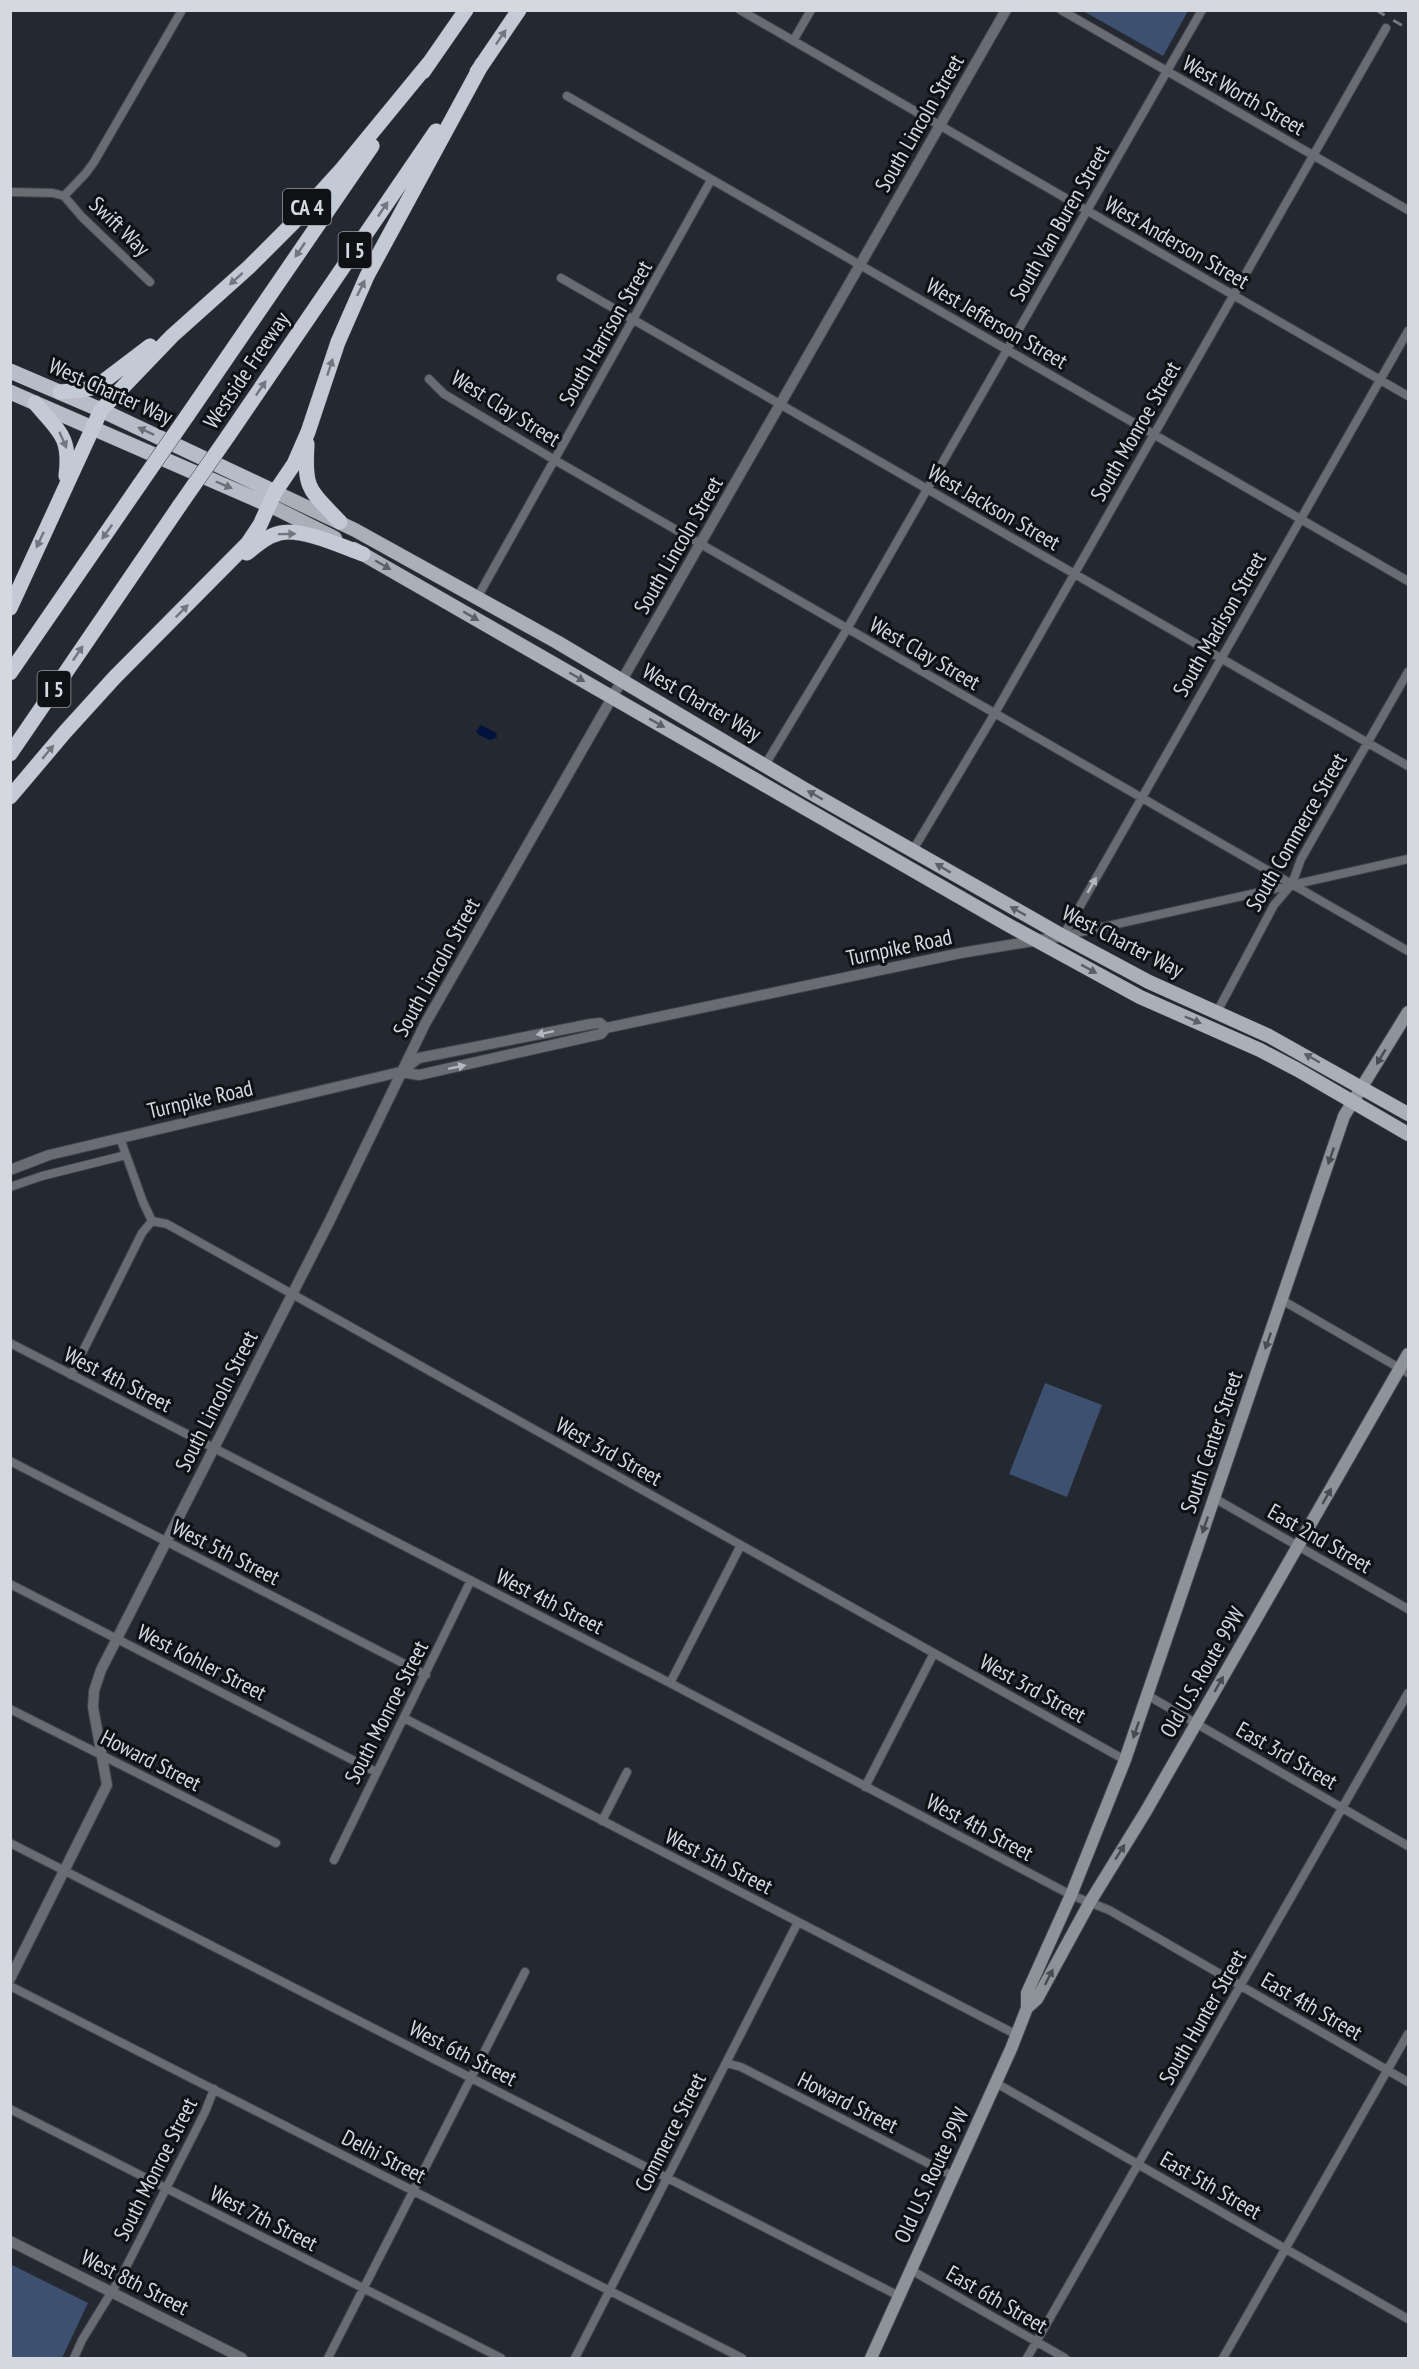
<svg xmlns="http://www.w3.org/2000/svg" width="1419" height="2369" viewBox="0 0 1419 2369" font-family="'PT Sans Narrow',sans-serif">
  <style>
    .green { fill: #3d506f }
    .water { fill: #01133c }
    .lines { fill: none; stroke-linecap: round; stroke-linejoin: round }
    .minor-casing { stroke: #3f444d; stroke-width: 10 }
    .tertiary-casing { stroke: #3f444d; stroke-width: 12 }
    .secondary-casing { stroke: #3f444d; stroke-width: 14 }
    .primary-casing { stroke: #3f444d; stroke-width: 15 }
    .trunk-casing { stroke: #3f444d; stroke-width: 16 }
    .motorway-casing { stroke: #3f444d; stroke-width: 16 }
    .minor { stroke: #696c70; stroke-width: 8 }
    .tertiary { stroke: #696c70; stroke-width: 10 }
    .secondary { stroke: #8e9299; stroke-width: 12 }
    .primary { stroke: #aaafb9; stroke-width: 14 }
    .trunk { stroke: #b6bcc8; stroke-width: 15 }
    .motorway { stroke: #c3cad6; stroke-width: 15 }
    .rail { stroke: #747980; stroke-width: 3; stroke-dasharray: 10 10; stroke-linecap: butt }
    .motorway-bridge-casing { stroke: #3f444d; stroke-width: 16; stroke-linecap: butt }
    .motorway-bridge { stroke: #c3cad6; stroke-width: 15 }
    .oneway { fill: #72777f }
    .oneway2 { fill: #6b6f77 }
    .oneway3 { fill: #5c6067 }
    .oneway4 { fill: #b5b8be }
    .oneway5 { fill: #484b50 }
    .labels { text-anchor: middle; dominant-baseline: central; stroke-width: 6; stroke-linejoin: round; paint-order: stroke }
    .shield { fill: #0f1115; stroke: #9a9da2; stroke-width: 1.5 }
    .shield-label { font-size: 21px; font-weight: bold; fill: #d5d9df }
    .street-label { font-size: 22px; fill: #d5d9df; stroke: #0f1115 }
  </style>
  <rect width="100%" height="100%" fill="#232831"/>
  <!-- green -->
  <path class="green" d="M1083 11H1188L1163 56Z
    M1045 1383 1102 1405 1067 1497 1009 1474Z
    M10 2264 88 2303 62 2358H11Z"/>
  <!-- water -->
  <path class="water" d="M481 725 496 733 497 737 490 740 479 735 476 731Z"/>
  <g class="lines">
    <defs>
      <path id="minor" d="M740 10 1408 396
        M1061 10 1408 210
        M793 41 811 10
        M567 96 1408 581
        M10 192 53 193 64 196 82 217 150 282
        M64 196 86 173 94 162 182 10
        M561 278 1408 766
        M429 379 444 394 553 459 1408 951
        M477 598 711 180
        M765 765 847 629 1202 10
        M913 850 995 713 1386 28
        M1063 936 1408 331
        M1063 936 1408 859
        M1217 1012 1274 905 1292 884 1301 859 1408 672
        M120 1138 143 1202 152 1221 167 1224 1125 1760
        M10 1187 42 1176 126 1155
        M1282 1300 1408 1373
        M10 1343 670 1683 1071 1895 1109 1910 1408 2082
        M71 1375 142 1233 152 1221
        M10 1461 426 1675
        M1214 1498 1408 1609
        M10 1584 376 1772
        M670 1683 741 1545
        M1147 1695 1408 1846
        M10 1709 276 1843
        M404 1718 1017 2035
        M865 1787 934 1653
        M602 1821 627 1772
        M10 1843 899 2296
        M334 1860 471 1580
        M10 1986 742 2358
        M726 2063 741 2067 953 2176
        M996 2083 1408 2319
        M10 2109 501 2358
        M911 2270 1065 2358
        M74 2358 82 2340 122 2275 205 2112 214 2089
        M328 2358 525 1972
        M575 2358 798 1922
        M1027 2358 1408 1693
        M1223 2358 1408 2034"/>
      <path id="tertiary" d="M400 1072 419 1075 601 1034 606 1028 961 953 1063 936
        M10 1170 49 1155 400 1072 419 1058 591 1024 600 1023 606 1028
        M10 1979 107 1785 93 1707 94 1691 101 1670 330 1220 425 1024C618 686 813 349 1006 10
        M10 2241 242 2358"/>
      <path id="secondary" d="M1027 2008 1037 1999 1090 1902 1146 1811 1408 1354
        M871 2358 1011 2049 1027 2008V1993L1071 1895 1125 1760 1344 1116 1408 1012"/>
      <path id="primary" d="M275 492 355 530 557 642 806 790 1063 936 1149 982 1269 1036 1408 1114
        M269 505 335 538
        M354 549 1010 926 1140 997 1260 1050 1298 1070 1408 1134"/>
      <path id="trunk" d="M10 371 101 410 275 492
        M10 392 269 505"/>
      <path id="motorway" d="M423 72 466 10
        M477 72 519 10
        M60 392 83 390 96 387 150 346
        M35 403C59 432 71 436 66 476
        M187 416 372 146
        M228 436 436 131
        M307 444C304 490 309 489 340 522
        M247 553C257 545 267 536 280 533 303 528 341 546 363 554
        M10 608 101 410 172 336 249 267 293 223 342 169 429 63
        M10 673 140 484
        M10 754 180 505
        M10 797 65 732 115 677 248 543 260 525 275 492 294 464 308 432 338 342 367 276 482 64"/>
    </defs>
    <!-- minor casing -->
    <use href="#minor" class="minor-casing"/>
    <!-- tertiary casing -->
    <use href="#tertiary" class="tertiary-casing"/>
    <!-- secondary casing -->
    <use href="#secondary" class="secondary-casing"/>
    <!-- primary casing -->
    <use href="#primary" class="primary-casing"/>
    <!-- trunk casing -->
    <use href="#trunk" class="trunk-casing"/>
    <!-- motorway casing -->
    <use href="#motorway" class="motorway-casing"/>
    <!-- minor -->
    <use href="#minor" class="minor"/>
    <!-- tertiary -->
    <use href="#tertiary" class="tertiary"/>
    <!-- secondary -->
    <use href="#secondary" class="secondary"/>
    <!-- primary -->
    <use href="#primary" class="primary"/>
    <!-- trunk -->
    <use href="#trunk" class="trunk"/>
    <!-- motorway -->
    <use href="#motorway" class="motorway"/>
    <!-- rail -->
    <path class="rail" d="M1376 10 1408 29"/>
    <defs>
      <path id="motorway-bridge" d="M140 484 187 416
        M180 505 228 436"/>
    </defs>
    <!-- motorway-bridge casing -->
    <use href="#motorway-bridge" class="motorway-bridge-casing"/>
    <!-- motorway-bridge -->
    <use href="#motorway-bridge" class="motorway-bridge"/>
  </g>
  <!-- one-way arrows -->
  <defs><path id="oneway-solid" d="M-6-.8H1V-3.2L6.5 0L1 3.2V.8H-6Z" transform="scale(1.5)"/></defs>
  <g class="oneway">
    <use href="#oneway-solid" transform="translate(501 37) rotate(-56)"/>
    <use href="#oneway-solid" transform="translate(383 209) rotate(-56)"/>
    <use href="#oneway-solid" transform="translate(300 250) rotate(124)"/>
    <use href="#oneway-solid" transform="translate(236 279) rotate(138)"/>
    <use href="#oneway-solid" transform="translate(361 288) rotate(-64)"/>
    <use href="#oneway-solid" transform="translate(330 367) rotate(-72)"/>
    <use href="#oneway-solid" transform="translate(261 388) rotate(-56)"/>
    <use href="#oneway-solid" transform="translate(63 440) rotate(66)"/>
    <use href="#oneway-solid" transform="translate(107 532) rotate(125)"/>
    <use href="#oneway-solid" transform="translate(287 534) rotate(-1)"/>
    <use href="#oneway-solid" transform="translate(40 540) rotate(115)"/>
    <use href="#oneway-solid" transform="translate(182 611) rotate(-45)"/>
    <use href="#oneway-solid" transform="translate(78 653) rotate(-56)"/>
    <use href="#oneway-solid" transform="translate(48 752) rotate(-50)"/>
  </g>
  <g class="oneway2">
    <use href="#oneway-solid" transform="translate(146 431) rotate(-155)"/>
    <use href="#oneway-solid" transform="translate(224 485) rotate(23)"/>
  </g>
  <g class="oneway3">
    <use href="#oneway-solid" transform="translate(383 565) rotate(30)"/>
    <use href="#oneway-solid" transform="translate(471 616) rotate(30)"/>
    <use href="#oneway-solid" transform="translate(577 677) rotate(30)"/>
    <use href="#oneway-solid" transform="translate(657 723) rotate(29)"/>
    <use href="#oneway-solid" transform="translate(815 795) rotate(-150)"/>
    <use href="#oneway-solid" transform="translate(943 868) rotate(-149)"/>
    <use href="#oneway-solid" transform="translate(1018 911) rotate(-151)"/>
    <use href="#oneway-solid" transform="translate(1089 969) rotate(29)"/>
    <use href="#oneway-solid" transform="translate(1193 1020) rotate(23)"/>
    <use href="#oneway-solid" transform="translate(1312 1058) rotate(-150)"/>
  </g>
  <g class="oneway4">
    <use href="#oneway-solid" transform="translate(1092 885) rotate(-60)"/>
    <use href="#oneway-solid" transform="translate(545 1033) rotate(168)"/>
    <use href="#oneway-solid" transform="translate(457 1067) rotate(-12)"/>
  </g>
  <g class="oneway5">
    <use href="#oneway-solid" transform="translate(1381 1057) rotate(121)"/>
    <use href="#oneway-solid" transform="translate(1331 1156) rotate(109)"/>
    <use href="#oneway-solid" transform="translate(1268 1341) rotate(109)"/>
    <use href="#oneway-solid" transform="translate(1327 1496) rotate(-60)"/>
    <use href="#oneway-solid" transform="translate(1205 1525) rotate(109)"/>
    <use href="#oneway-solid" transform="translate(1219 1684) rotate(-60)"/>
    <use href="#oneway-solid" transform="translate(1136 1730) rotate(109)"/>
    <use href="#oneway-solid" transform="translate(1120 1852) rotate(-58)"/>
    <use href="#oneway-solid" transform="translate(1049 1977) rotate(-63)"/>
  </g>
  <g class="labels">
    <!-- shield labels -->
    <g class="shield">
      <rect x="283" y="189" width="48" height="36" rx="4.5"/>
      <rect x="338.5" y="232" width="33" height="36" rx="4.5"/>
      <rect x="37.5" y="671" width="33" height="36" rx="4.5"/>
    </g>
    <g class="shield-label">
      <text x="307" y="207">CA 4</text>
      <text x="355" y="250">I 5</text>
      <text x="54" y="689">I 5</text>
    </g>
    <!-- street labels -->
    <g class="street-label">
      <text transform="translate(1244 95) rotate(30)">West Worth Street</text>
      <text transform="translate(919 123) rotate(-60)">South Lincoln Street</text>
      <text transform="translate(1059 223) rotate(-60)">South Van Buren Street</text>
      <text transform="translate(120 226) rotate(44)">Swift Way</text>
      <text transform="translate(1177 242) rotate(30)">West Anderson Street</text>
      <text transform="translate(997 323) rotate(30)">West Jefferson Street</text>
      <text transform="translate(605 333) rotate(-60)">South Harrison Street</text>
      <text transform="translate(246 370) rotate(-56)">Westside Freeway</text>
      <text transform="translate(111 391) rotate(24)">West Charter Way</text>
      <text transform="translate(506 408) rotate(32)">West Clay Street</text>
      <text transform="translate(1135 431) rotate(-60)">South Monroe Street</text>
      <text transform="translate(994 507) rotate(30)">West Jackson Street</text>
      <text transform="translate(678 545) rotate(-60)">South Lincoln Street</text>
      <text transform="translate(1219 624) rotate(-60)">South Madison Street</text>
      <text transform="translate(925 653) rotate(30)">West Clay Street</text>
      <text transform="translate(702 702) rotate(30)">West Charter Way</text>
      <text transform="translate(1296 832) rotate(-60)">South Commerce Street</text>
      <text transform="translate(1123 941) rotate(27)">West Charter Way</text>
      <text transform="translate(899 947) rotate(-12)">Turnpike Road</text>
      <text transform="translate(436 967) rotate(-61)">South Lincoln Street</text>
      <text transform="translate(200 1099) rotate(-13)">Turnpike Road</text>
      <text transform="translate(118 1379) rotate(27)">West 4th Street</text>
      <text transform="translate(216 1401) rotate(-63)">South Lincoln Street</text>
      <text transform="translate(1211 1442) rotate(-71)">South Center Street</text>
      <text transform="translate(609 1451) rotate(29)">West 3rd Street</text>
      <text transform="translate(1320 1538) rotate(30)">East 2nd Street</text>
      <text transform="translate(226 1552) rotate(27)">West 5th Street</text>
      <text transform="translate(550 1601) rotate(27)">West 4th Street</text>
      <text transform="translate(202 1662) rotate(27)">West Kohler Street</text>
      <text transform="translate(1202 1672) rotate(-60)">Old U.S. Route 99W</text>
      <text transform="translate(1033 1688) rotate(29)">West 3rd Street</text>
      <text transform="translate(386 1712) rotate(-63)">South Monroe Street</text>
      <text transform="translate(1287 1755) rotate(30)">East 3rd Street</text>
      <text transform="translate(151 1760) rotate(27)">Howard Street</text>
      <text transform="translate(980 1827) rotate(28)">West 4th Street</text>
      <text transform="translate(719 1861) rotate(27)">West 5th Street</text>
      <text transform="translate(1312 2006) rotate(30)">East 4th Street</text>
      <text transform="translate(1202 2017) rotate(-60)">South Hunter Street</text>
      <text transform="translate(463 2053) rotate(27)">West 6th Street</text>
      <text transform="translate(848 2102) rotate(27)">Howard Street</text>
      <text transform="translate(670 2132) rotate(-63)">Commerce Street</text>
      <text transform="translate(384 2156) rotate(27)">Delhi Street</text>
      <text transform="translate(155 2169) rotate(-63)">South Monroe Street</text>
      <text transform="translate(931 2175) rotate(-65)">Old U.S. Route 99W</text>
      <text transform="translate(1211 2185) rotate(30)">East 5th Street</text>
      <text transform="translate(264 2218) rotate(27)">West 7th Street</text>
      <text transform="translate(135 2282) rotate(27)">West 8th Street</text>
      <text transform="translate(997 2299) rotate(30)">East 6th Street</text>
    </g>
  </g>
  <!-- border -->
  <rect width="1419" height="2369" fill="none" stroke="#d5d9df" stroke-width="24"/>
</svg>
